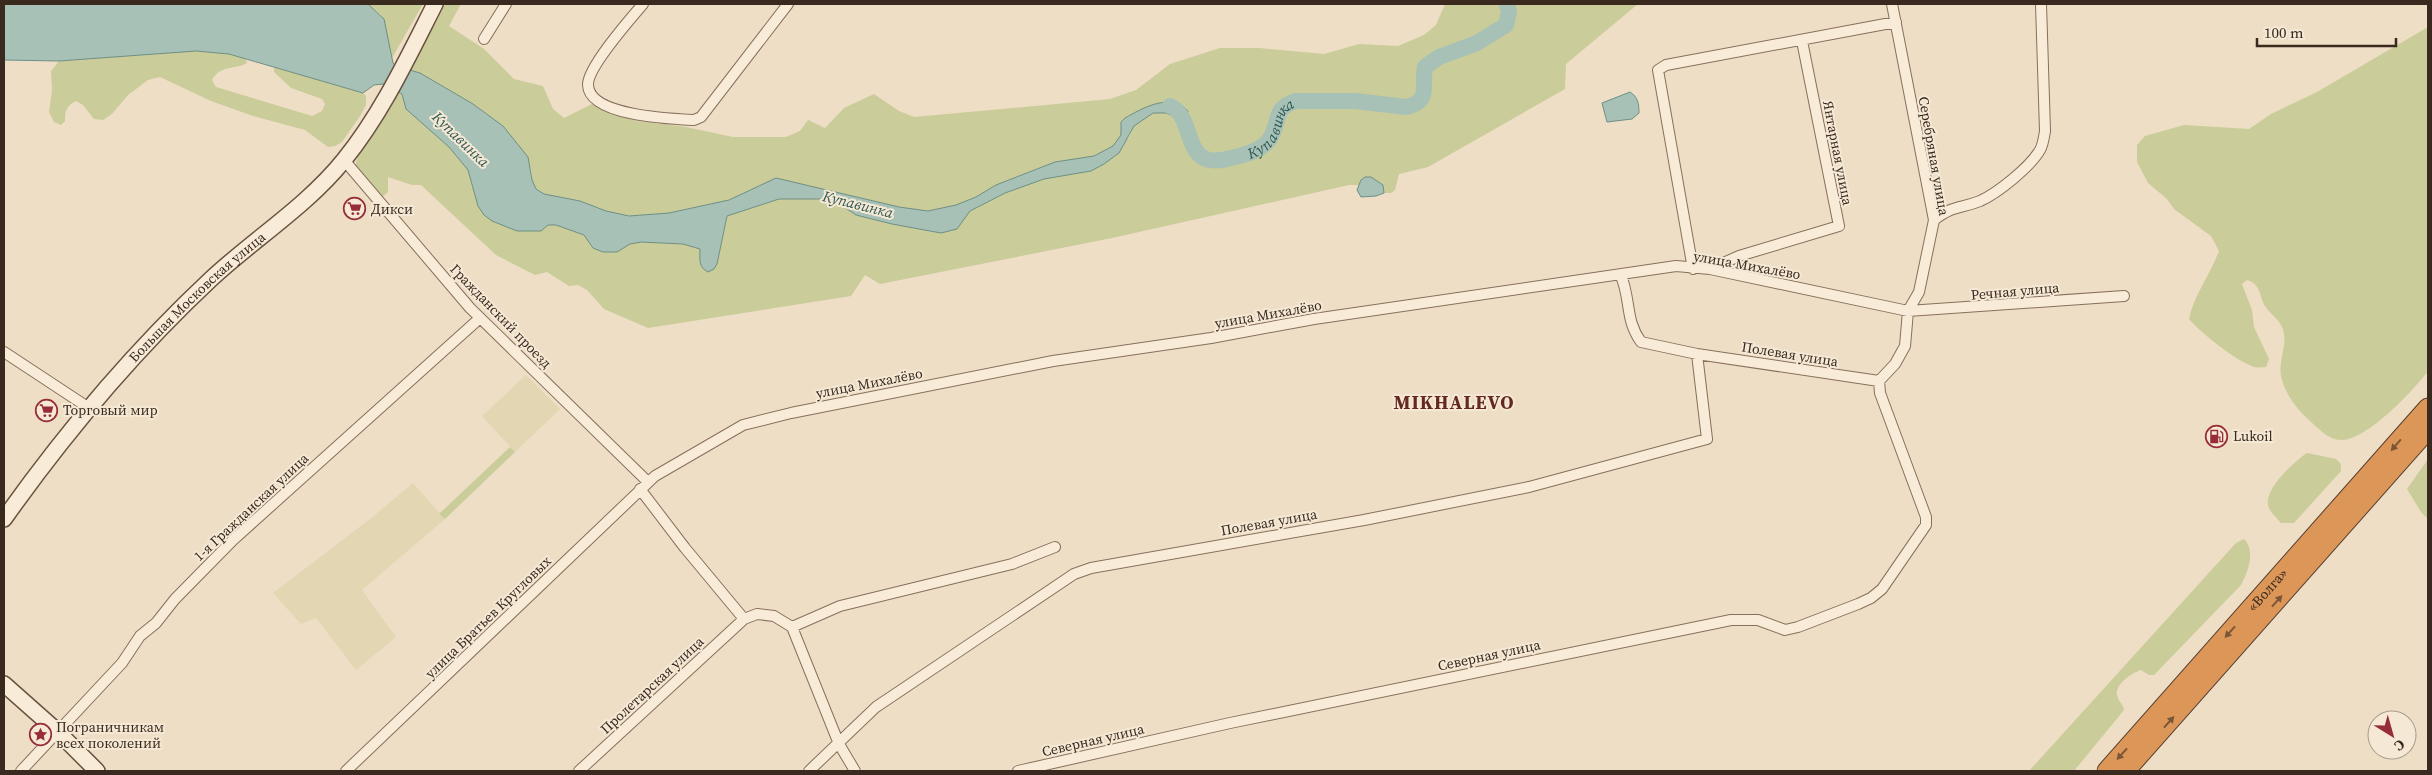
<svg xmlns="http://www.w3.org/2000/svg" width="2432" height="775" viewBox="0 0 2432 775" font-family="'Source Serif 4',serif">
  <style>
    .farmland { fill: #e3d7b3 }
    .green { fill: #cacc99 }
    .water { fill: #a7c1b7; stroke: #6e8f84 }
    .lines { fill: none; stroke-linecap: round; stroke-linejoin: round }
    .river { stroke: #a7c1b7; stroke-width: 16 }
    .street-casing { stroke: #886f5c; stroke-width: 12 }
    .secondary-casing { stroke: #6a513f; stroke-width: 18 }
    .highway-casing { stroke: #563e30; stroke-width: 21 }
    .street { stroke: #f8ecd9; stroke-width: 10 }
    .secondary { stroke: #f8ecd9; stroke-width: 15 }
    .highway { stroke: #db9658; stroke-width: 19 }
    .oneway { fill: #7a5536 }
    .labels { text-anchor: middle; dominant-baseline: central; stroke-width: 4; stroke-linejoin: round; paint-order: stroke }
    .street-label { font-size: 14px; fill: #39291f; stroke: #f5e9d5 }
    .poi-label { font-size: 14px; fill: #39291f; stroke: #f5e9d5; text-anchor: start }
    .water-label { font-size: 15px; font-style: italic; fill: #2f5852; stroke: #f5e9d5 }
    .district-label { font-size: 19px; font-weight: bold; letter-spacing: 1px; fill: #65281f; stroke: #f5e9d5 }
  </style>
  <rect width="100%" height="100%" fill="#eddec5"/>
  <!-- farmland -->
  <path class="farmland" d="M526 375 560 409 515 452 482 416Z
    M413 483 445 519 362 590 396 637 356 670 316 618 301 624 273 593 370 519Z"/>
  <!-- green -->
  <path class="green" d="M368 4H423L392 58 381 15Z
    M443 4H461L449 26 484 49 514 79 543 86 553 109 564 118 592 104 636 121 686 127 733 137H786L800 131 808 120 825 128 844 108 874 94 899 111 914 117 1110 99 1136 90 1170 64 1220 48H1259L1324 54 1359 44 1398 46 1424 35 1436 25 1445 4H1638L1566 64 1565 89 1428 167 1399 174 1395 190 1391 193H1384L1383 184 1361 180 1359 185H1349L1112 238 880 284 865 275 851 296 648 328 604 309 587 290 578 285 569 286 547 272 535 275 496 255 421 185H412L388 177V192L380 199 355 169 357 158 398 92 402 94 406 109 449 147 468 170 478 206 548 225H556L584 235 593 248 617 252 630 244 641 242 683 244 700 249 717 264 727 216 779 199H832L856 215 892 224 941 233 957 229 970 211 1005 193 1044 179 1091 171 1129 137 1134 126 1153 113H1166L1185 121 1174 102 1123 127 1121 135 1113 146 1094 156 1055 162 996 185 976 197 956 205 927 211 899 207 776 178 729 200 669 213 629 216 606 211 580 201 544 194 536 189 532 180 531 169 503 126 473 104 420 73 411 70Z
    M2428 27V371C2413 391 2366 441 2341 440 2328 440 2318 428 2309 420 2296 408 2285 394 2281 376 2278 360 2289 343 2282 327 2279 319 2270 314 2265 306 2259 296 2261 284 2247 280L2242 284 2252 310 2254 327 2269 359 2266 367C2262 367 2257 368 2254 367 2235 360 2202 334 2189 319 2194 295 2210 275 2219 251L2211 236 2174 209 2167 199 2148 183 2137 162V145L2145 136 2184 125 2249 129 2271 114 2317 92Z
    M196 51 229 54 245 58 247 63C234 70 220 65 212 80L216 87 312 116 322 111 325 104 322 99 291 88 274 72V67L363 93 366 96V105L360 116 342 142 335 146 328 147 305 130 253 116 211 101 160 77 148 80 128 95 112 114 103 120 94 119 83 105 76 101C66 106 65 111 65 121L61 125 54 122 49 112 52 91 51 71 59 61Z
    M510 447 515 452 445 519 439 514Z
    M2307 453 2336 459 2341 464V471L2294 523H2281C2278 519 2271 513 2269 508 2261 491 2295 461 2307 453Z
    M2428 459V519L2421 512 2407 489Z
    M2244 539C2256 551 2248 572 2241 585L2154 675H2149L2141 670C2132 673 2115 684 2117 695 2118 701 2123 704 2124 710L2074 771H2029L2236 543Z"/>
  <!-- water -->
  <path class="water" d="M4 4H368L384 19 393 63 396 66 420 73 473 104 503 126 528 157 532 180 536 189 544 194 580 201 606 211 629 216 669 213 729 200 776 178 899 207 928 211 956 205 976 197 996 185 1055 162 1094 156 1113 146 1121 135V122L1125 118C1143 108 1170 92 1188 111L1185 121 1166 113H1153L1134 126 1119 153 1104 164 1091 171 1044 179 1005 193 970 211 957 229 941 233 892 224 856 215 832 199H779L727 216 717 264 714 269 708 272C698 267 700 259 700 249L683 244 641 242 630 244 617 252H603L593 248 584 235 556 225H548L541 231H517L492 221 484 215 478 206 468 170 449 147 406 109 402 94 384 84 374 85 363 93 229 54 196 51 59 61 4 60Z
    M1630 92C1638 97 1639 104 1639 113L1632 119 1607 122 1602 103Z
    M1365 177H1371L1383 185 1384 193 1376 196 1361 197 1357 190 1361 180Z"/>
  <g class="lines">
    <!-- river -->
    <path class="river" id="s1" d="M1170 106C1198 118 1179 173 1231 158 1244 155 1261 151 1269 140 1281 124 1271 108 1296 101H1355L1406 107C1432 101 1421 86 1425 67L1439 57 1477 43 1506 25 1509 12 1507 4"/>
    <defs>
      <path id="street" d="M643 4C631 18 587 68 588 85 589 116 672 119 694 120L701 117 788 4
        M484 39 506 4
        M344 160 470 308 648 482
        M1934 220C1953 205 1960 209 1980 201 1998 193 2030 167 2040 150 2043 145 2044 137 2045 131L2041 4
        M1693 269 1658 70 1666 65 1896 22
        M1710 269 1739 256 1839 226 1802 41
        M1621 276C1631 300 1625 320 1641 342L1697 354 1879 381
        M4 352 89 408
        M640 489 685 548 744 619 757 614 774 616 792 627 839 744 855 771
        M792 627 840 606 1012 564 1055 547
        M21 771 122 663 140 636 156 623 175 599 233 540 480 318
        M346 771 655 476 743 425 791 413 1053 361 1211 338 1314 319 1676 266 1710 269 1908 311 2124 296
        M579 771 744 619
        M809 771 876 707 1074 574 1091 568 1364 520 1529 487 1707 439 1697 354
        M1018 771 1230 723 1731 620H1758L1785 630 1798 627 1858 604 1871 598 1882 589 1926 525V517L1880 393 1879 381 1895 364 1905 346 1908 311 1919 292 1934 220 1892 4"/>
      <g id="secondary">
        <path id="s2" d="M4 519C65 433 134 351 211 279 254 239 307 206 344 160 382 113 408 57 435 4"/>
        <path d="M4 684 57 731 97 771"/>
      </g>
      <g id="highway">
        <path id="s3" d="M2107 771 2428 408"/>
        <path d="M2125 771 2428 429"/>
      </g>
    </defs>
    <!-- street casing -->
    <use href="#street" class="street-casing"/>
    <!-- secondary casing -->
    <use href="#secondary" class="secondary-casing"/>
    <!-- highway casing -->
    <use href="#highway" class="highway-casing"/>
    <!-- street -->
    <use href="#street" class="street"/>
    <!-- secondary -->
    <use href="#secondary" class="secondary"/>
    <!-- highway -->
    <use href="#highway" class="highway"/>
  </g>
  <!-- one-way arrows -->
  <defs><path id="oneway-solid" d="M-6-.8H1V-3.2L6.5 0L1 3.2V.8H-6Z" transform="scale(1.25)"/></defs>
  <g class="oneway">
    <use href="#oneway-solid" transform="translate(2396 445) rotate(131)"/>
    <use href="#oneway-solid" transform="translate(2277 601) rotate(-48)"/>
    <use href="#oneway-solid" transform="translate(2230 632) rotate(132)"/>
    <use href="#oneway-solid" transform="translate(2169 722) rotate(-48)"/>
    <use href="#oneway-solid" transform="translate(2122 754) rotate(132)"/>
  </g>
  <!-- icons -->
  <defs>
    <symbol id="supermarket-ring" viewBox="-11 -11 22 22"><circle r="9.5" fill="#f5e9d5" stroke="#962d37" stroke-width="1.5"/><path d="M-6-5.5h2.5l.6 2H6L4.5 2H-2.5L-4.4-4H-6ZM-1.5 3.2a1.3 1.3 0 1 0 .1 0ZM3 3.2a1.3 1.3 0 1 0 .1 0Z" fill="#962d37"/></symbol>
    <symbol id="fuel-ring" viewBox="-11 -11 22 22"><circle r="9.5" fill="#f5e9d5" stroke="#962d37" stroke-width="1.5"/><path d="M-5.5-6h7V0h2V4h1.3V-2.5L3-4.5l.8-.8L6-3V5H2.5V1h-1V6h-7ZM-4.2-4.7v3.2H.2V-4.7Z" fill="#962d37"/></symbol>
    <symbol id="sight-ring" viewBox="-11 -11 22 22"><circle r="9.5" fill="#f5e9d5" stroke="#962d37" stroke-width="1.5"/><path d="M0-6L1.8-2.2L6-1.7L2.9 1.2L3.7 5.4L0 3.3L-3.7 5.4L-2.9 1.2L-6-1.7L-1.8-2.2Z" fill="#962d37"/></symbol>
  </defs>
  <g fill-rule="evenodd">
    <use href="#supermarket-ring" x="342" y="196" width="25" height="25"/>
    <use href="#supermarket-ring" x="34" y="398" width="25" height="25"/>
    <use href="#fuel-ring" x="2204" y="424" width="25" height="25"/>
    <use href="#sight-ring" x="28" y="722" width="25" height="25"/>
  </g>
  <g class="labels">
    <!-- street labels -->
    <g class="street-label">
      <text transform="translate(1838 153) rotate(79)">Янтарная улица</text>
      <text transform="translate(1934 156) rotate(80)">Серебряная улица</text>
      <text transform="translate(1747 265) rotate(10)">улица Михалёво</text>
      <text transform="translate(2015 291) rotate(-5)">Речная улица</text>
      <text stroke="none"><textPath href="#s2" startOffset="295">Большая Московская улица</textPath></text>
      <text transform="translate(1268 314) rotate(-10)">улица Михалёво</text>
      <text transform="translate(501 316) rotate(46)">Гражданский проезд</text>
      <text transform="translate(1790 354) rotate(9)">Полевая улица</text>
      <text transform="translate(869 383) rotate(-11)">улица Михалёво</text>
      <text transform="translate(251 507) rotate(-43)">1-я Гражданская улица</text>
      <text transform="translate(1269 522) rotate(-10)">Полевая улица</text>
      <text stroke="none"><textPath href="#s3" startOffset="242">«Волга»</textPath></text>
      <text transform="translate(488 617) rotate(-44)">улица Братьев Кругловых</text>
      <text transform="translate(1489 655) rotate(-12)">Северная улица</text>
      <text transform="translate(652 685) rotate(-43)">Пролетарская улица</text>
      <text transform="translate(1093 740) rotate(-13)">Северная улица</text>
    </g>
    <!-- poi labels -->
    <g class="poi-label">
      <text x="371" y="209">Дикси</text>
      <text x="63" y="410">Торговый мир</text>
      <text x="2233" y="436">Lukoil</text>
      <text x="56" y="727">Пограничникам<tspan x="56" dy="16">всех поколений</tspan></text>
    </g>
    <!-- water labels -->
    <g class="water-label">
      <text stroke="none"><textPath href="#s1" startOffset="145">Купавинка</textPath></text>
      <text transform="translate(461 139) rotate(44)">Купавинка</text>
      <text transform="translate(858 204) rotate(14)">Купавинка</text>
    </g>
    <!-- district labels -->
    <g class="district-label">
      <text x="1454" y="402">MIKHALEVO</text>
    </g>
  </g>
  <!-- border -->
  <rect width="2432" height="775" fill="none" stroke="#39291f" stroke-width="10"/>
  <!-- north arrow -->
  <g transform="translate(2392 735) rotate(143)"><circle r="24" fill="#f5e9d5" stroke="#aa9c8c"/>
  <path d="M0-4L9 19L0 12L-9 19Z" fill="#962d37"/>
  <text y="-8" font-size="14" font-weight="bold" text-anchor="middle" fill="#39291f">С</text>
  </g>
  <!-- scale -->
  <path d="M2257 38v8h139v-8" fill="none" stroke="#39291f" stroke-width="2.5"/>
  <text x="2264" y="38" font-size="15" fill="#39291f" stroke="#f5e9d5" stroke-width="4" paint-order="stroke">100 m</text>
</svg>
